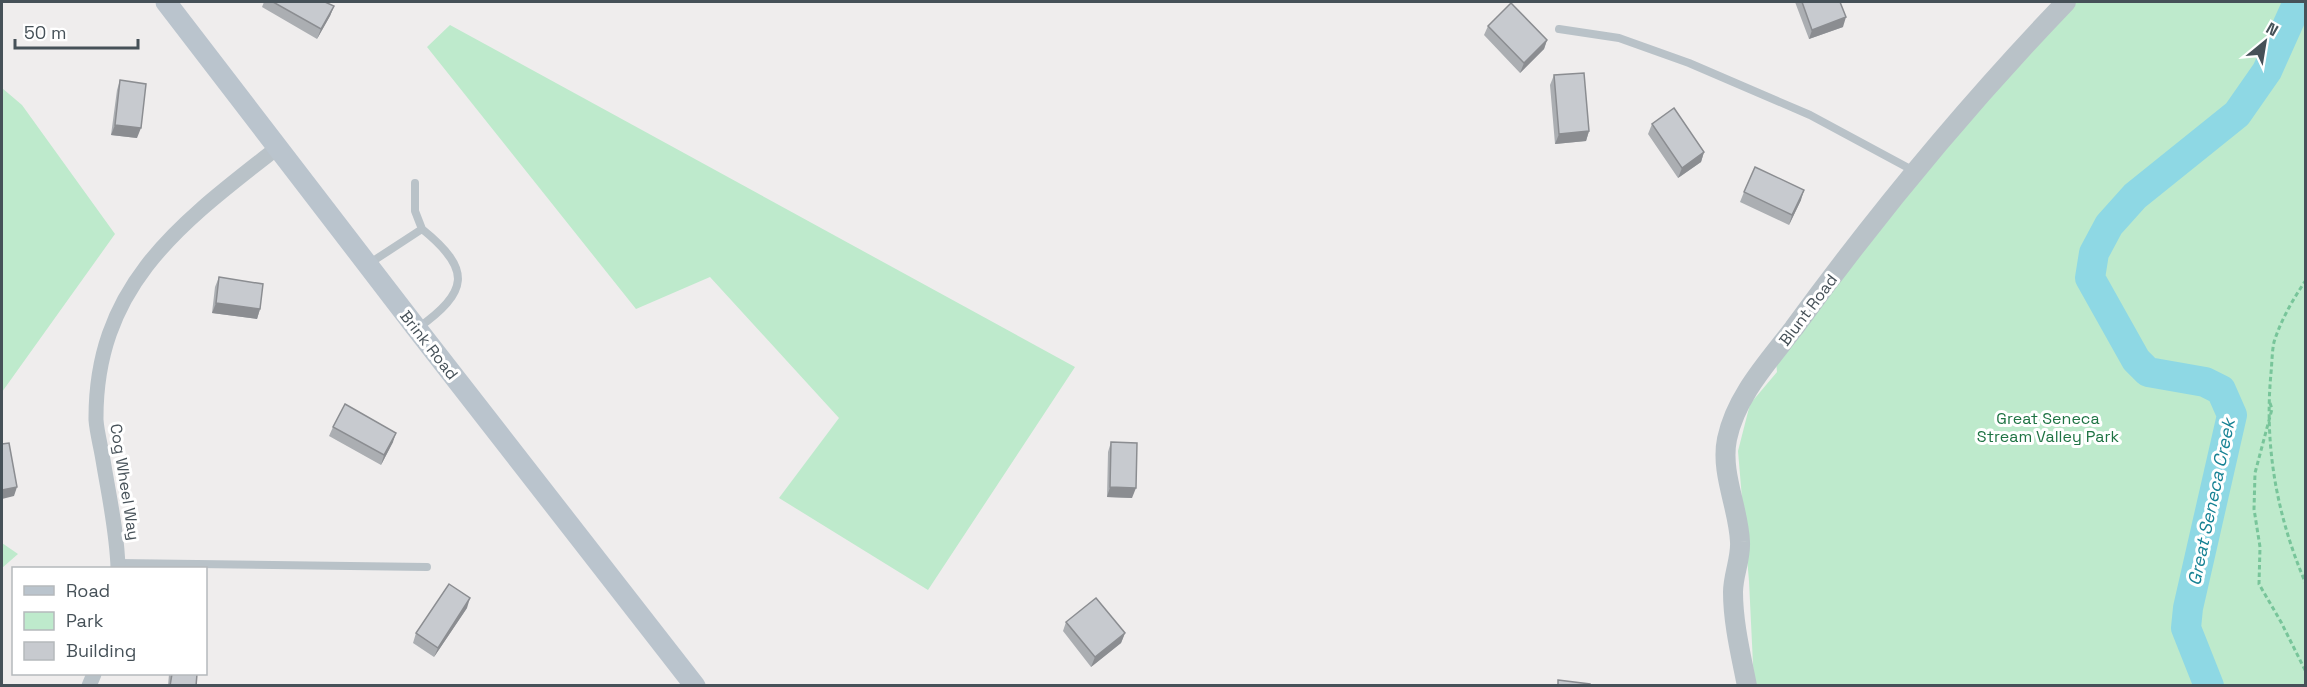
<svg xmlns="http://www.w3.org/2000/svg" width="2307" height="687" viewBox="0 0 2307 687" font-family="'Space Grotesk',sans-serif">
  <style>
    .green { fill: #beeacc }
    .lines { fill: none; stroke-linecap: round; stroke-linejoin: round }
    .river { stroke: #8ed8e4; stroke-width: 30 }
    .path { stroke: #78c59a; stroke-width: 3; stroke-dasharray: 4.5 3; stroke-linecap: butt }
    .service { stroke: #b9c2c8; stroke-width: 8 }
    .minor { stroke: #b9c2c8; stroke-width: 15 }
    .tertiary { stroke: #b9c2c8; stroke-width: 20 }
    .secondary { stroke: #bac4cd; stroke-width: 21 }
    .wall { fill: #abaeb2 }
    .shaded-wall { fill: #8b8d91 }
    .building { fill: #c7cacf; stroke: #8b8d91; stroke-width: 1.5 }
    .labels { text-anchor: middle; dominant-baseline: central; stroke-width: 6; stroke-linejoin: round; paint-order: stroke }
    .street-label { font-size: 16px; fill: #465158; stroke: #fff }
    .park-label { font-size: 16px; fill: #1e7343; stroke: #fff }
    .water-label { font-size: 18px; font-style: italic; fill: #178294; stroke: #fff }
  </style>
  <rect width="100%" height="100%" fill="#efeded"/>
  <!-- green -->
  <path class="green" d="M2074 2H2305V685H1754L1749 581 1738 451 1750 404 1777 372 1776 361 1977 105Z
    M450 25 1075 367 928 590 779 498 839 418 710 277 636 309 427 47Z
    M2 88 22 105 115 234 2 392Z
    M2 543 18 554 2 568Z"/>
  <g class="lines">
    <!-- river -->
    <path class="river" d="M2209 686 2186 628 2188 608 2232 415 2221 390 2205 382 2148 372 2136 360 2090 278 2094 253 2109 225 2135 196 2237 114 2267 71 2298 2"/>
    <!-- path -->
    <path class="path" d="M2306 280C2293 299 2281 320 2274 342 2272 351 2272 363 2271 373 2264 446 2277 517 2306 584
      M2270 403 2272 409 2255 473 2254 509 2260 547 2259 584 2281 622 2306 672"/>
    <!-- service -->
    <path class="service" d="M1559 29 1619 38 1689 63 1810 115 1914 171
      M415 183V211L422 229
      M370 263 422 229C473 270 468 292 418 328
      M118 563 427 567"/>
    <!-- minor -->
    <path class="minor" d="M118 568C117 532 109 496 103 460 101 447 97 433 96 420 95 285 181 223 277 148
      M89 686 94 674"/>
    <!-- tertiary -->
    <path class="tertiary" d="M1747 686C1741 655 1733 623 1733 592 1733 575 1741 559 1740 542 1739 509 1720 473 1727 439 1736 396 1768 362 1794 328 1877 214 1968 104 2066 2"/>
    <!-- secondary -->
    <path class="secondary" d="M166 2 417 329 695 686"/>
  </g>
  <!-- wall -->
  <path class="wall" d="M264 2H325L334 6 330 16 317 39 262 7Z
    M1795 2H1840L1843 27 1809 39Z
    M1488 26 1547 40 1544 49 1520 73 1484 35Z
    M1554 75 1589 131 1586 141 1555 144 1550 85Z
    M120 80 137 138 111 135 117 90Z
    M1652 124 1704 152 1701 162 1678 178 1648 134Z
    M1744 192 1801 200 1789 225 1740 202Z
    M219 277 260 309 257 319 212 313 215 287Z
    M333 427 393 442 381 465 329 436Z
    M1111 442 1132 498 1107 497 1108 452Z
    M467 608 434 657 413 643 416 633Z
    M1066 622 1125 633 1121 643 1091 667 1063 631Z
    M169 674H197L196 686H168Z"/>
  <!-- shaded-wall -->
  <path class="shaded-wall" d="M334 6 330 16 317 39 321 29Z
    M1846 17 1843 27 1809 39 1812 30Z
    M1547 40 1544 49 1520 73 1524 63Z
    M115 125 141 128 137 138 111 135Z
    M1589 131 1586 141 1555 144 1559 134Z
    M1704 152 1701 162 1678 178 1682 168Z
    M1804 190 1801 200 1789 225 1792 215Z
    M216 303 260 309 257 319 212 313Z
    M396 433 393 442 381 465 384 455Z
    M17 487 14 496 2 499V490Z
    M1110 487 1136 488 1132 498 1107 497Z
    M470 598 467 608 434 657 438 648Z
    M1125 633 1121 643 1091 667 1095 657Z"/>
  <!-- building -->
  <path class="building" d="M273 2H325L334 6 321 29Z
    M1802 2H1840L1846 17 1812 30Z
    M1511 3 1547 40 1524 63 1488 26Z
    M1584 73 1589 131 1559 134 1554 75Z
    M120 80 146 84 141 128 115 125Z
    M1674 108 1704 152 1682 168 1652 124Z
    M1755 167 1804 190 1792 215 1744 192Z
    M219 277 263 284 260 309 216 303Z
    M345 404 396 433 384 455 333 427Z
    M1111 442 1137 443 1136 488 1110 487Z
    M9 443 17 487 2 490V444Z
    M449 584 470 598 438 648 416 633Z
    M1096 598 1125 633 1095 657 1066 622Z
    M172 674H197L196 686H170Z
    M1558 680 1590 684V686H1558Z"/>
  <g class="labels">
    <!-- street labels -->
    <g class="street-label">
      <text transform="translate(1808 310) rotate(-53)">Blunt Road</text>
      <text transform="translate(429 345) rotate(52)">Brink Road</text>
      <text transform="translate(125 482) rotate(81)">Cog Wheel Way</text>
    </g>
    <!-- park labels -->
    <g class="park-label">
      <text x="2048" y="418">Great Seneca<tspan x="2048" dy="18">Stream Valley Park</tspan></text>
    </g>
    <!-- water labels -->
    <g class="water-label">
      <text transform="translate(2211 502) rotate(-78)">Great Seneca Creek</text>
    </g>
  </g>
  <!-- border -->
  <rect width="2307" height="687" fill="none" stroke="#465158" stroke-width="6"/>
  <!-- legend -->
  <rect x="12" y="567" width="195" height="108" fill="#ffffff" stroke="#b5b9bc" stroke-width="1.5"/>
  <rect x="24" y="586" width="30" height="9" fill="#bac4cd" stroke="#b5b9bc" stroke-width="1.5"/>
  <text x="66" y="597" font-size="18" fill="#465158">Road</text>
  <rect x="24" y="612" width="30" height="18" fill="#beeacc" stroke="#b5b9bc" stroke-width="1.5"/>
  <text x="66" y="627" font-size="18" fill="#465158">Park</text>
  <rect x="24" y="642" width="30" height="18" fill="#c7cacf" stroke="#b5b9bc" stroke-width="1.5"/>
  <text x="66" y="657" font-size="18" fill="#465158">Building</text>
  <!-- north arrow -->
  <g transform="translate(2265 42) rotate(30)" stroke="#ffffff" stroke-width="4.5" paint-order="stroke">
  <path d="M0-4.5L10 22L0 15L-10 22Z" fill="#465158"/>
  <text y="-9" font-size="16" font-weight="bold" text-anchor="middle" fill="#465158">N</text>
  </g>
  <!-- scale -->
  <path d="M15 39v9h123v-9" fill="none" stroke="#465158" stroke-width="3"/>
  <text x="24" y="39" font-size="18" fill="#465158" stroke="#ffffff" stroke-width="4.5" paint-order="stroke">50 m</text>
</svg>
